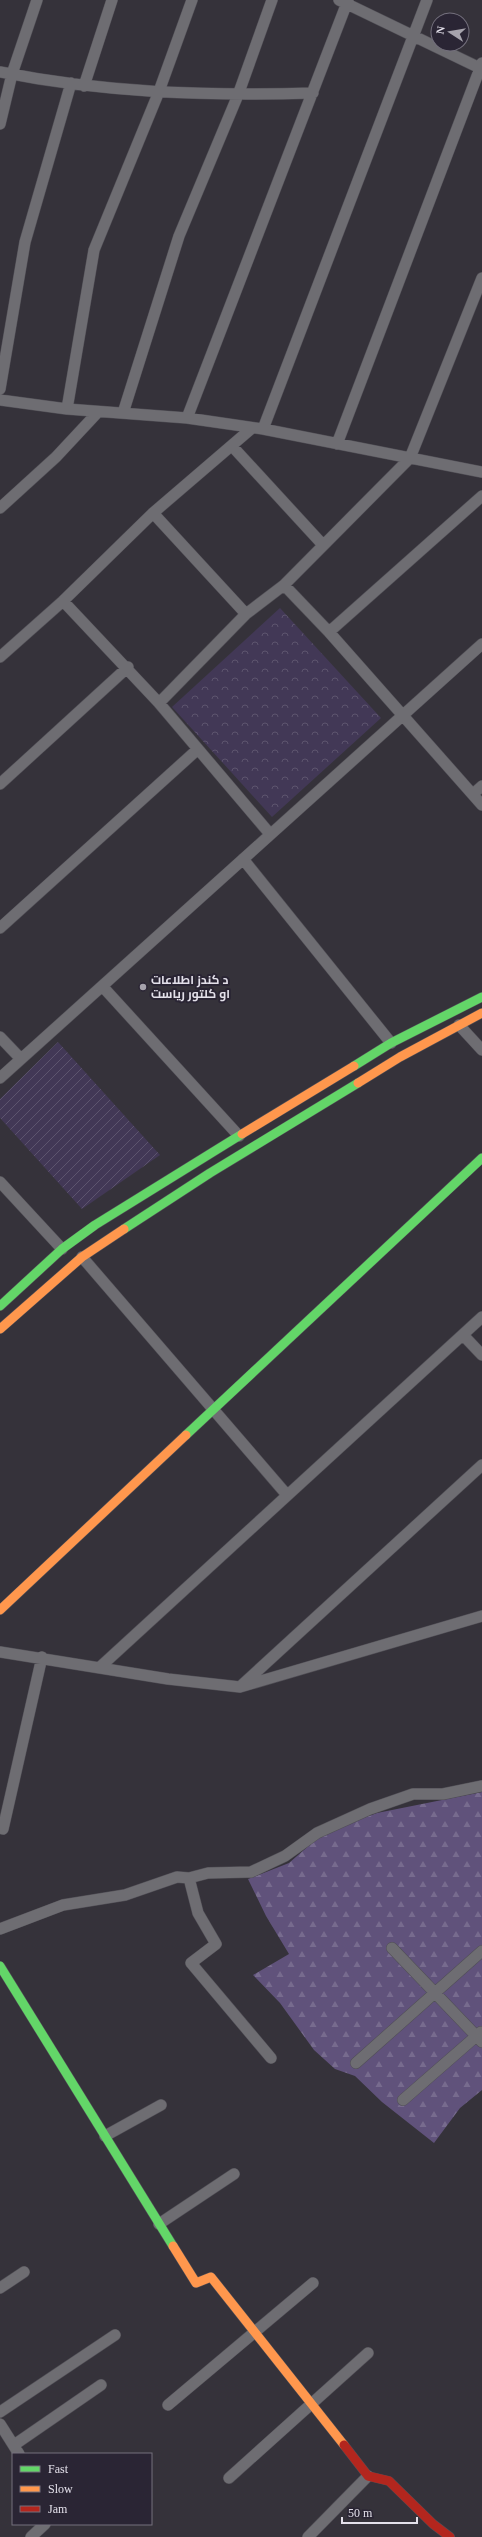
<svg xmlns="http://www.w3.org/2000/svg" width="482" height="2537" viewBox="0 0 482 2537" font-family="'Times New Roman',Cairo,serif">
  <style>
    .forest { fill: url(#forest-firs) }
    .park { fill: url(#park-crowns) }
    .garden { fill: url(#garden-furrows) }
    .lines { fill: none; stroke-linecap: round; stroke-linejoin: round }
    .street-casing { stroke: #514f56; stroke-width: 12 }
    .fast-casing { stroke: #514f56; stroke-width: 10 }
    .slow-casing { stroke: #514f56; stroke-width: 10 }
    .jam-casing { stroke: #514f56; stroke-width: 10 }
    .street { stroke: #6e6d72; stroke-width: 11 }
    .fast { stroke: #63d668; stroke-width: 9 }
    .slow { stroke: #ff974d; stroke-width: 9 }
    .jam { stroke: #b3261e; stroke-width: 9 }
    .poi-dot { fill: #a6a3ac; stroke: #2a2534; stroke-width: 1.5 }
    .labels { text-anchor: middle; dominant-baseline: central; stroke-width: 4; stroke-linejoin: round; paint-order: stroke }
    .poi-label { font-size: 12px; font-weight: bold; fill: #e3e0ea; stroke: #2a2534; text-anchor: start }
  </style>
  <defs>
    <pattern id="forest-firs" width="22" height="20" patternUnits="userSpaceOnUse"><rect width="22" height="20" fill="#60527b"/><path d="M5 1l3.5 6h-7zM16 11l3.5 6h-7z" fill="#776b8e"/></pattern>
    <pattern id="park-crowns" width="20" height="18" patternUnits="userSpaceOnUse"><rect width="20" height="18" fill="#423856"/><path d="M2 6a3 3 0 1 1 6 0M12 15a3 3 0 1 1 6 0" fill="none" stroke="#5d546e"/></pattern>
    <pattern id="garden-furrows" width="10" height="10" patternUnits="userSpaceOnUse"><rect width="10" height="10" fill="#423856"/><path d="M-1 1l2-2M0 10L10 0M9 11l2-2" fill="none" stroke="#5d546e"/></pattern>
  </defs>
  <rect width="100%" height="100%" fill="#35323a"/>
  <!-- forest -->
  <path class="forest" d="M482 1792V2090L460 2108 434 2143 382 2102 355 2076 335 2069 314 2050 280 2003 253 1975 289 1954 266 1916 248 1879 289 1863 321 1835 355 1821 377 1813Z"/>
  <!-- park -->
  <path class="park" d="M280 608 381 718 272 817 172 707Z"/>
  <!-- garden -->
  <path class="garden" d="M58 1042 160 1155 82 1209 0 1118V1099Z"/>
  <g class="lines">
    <defs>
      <path id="street" d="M339 0 482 69
        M0 72C104 93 207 96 313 93
        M84 86 112 0
        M0 124 12 74 37 0
        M0 389 25 242 71 83
        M0 400 67 409 187 418 263 429 482 472
        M67 409 94 250 158 94 192 0
        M123 413 179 236 238 95 272 0
        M187 418 348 0
        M263 429 427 0
        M337 444 482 63
        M232 446 323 545
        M0 508 56 457 98 412
        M153 513 246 614
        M284 585 329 632 482 805
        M63 601 159 703 270 834
        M329 632 482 496
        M0 657 63 601 153 513 252 428
        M159 703 246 614 284 585 410 458 482 278
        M0 784 128 667
        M473 794 482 786
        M243 859 391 1043
        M0 928 198 749
        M103 987 239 1136
        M459 1025 482 1050
        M0 1037 21 1059
        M0 1078 482 644
        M0 1182 62 1249
        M82 1257 287 1495
        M463 1335 482 1355
        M0 1652 168 1679 240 1687 482 1616
        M99 1668 482 1317
        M242 1685 482 1465
        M3 1829 42 1657
        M189 1878 198 1913 216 1944 191 1963 271 2058
        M0 1929 63 1905 125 1895 177 1877 189 1878 208 1873 251 1872 285 1856 317 1833 370 1809 413 1794H443L482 1786
        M392 1948 482 2042
        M356 2063 482 1951
        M403 2100 481 2032
        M105 2136 161 2105
        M159 2224 234 2174
        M0 2288 24 2272
        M168 2405 313 2283
        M0 2412 115 2335
        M0 2424 19 2454
        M14 2445 101 2385
        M229 2478 368 2353
        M31 2537 45 2524
        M308 2537 368 2476"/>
      <path id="fast" d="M354 1066 391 1043 482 997
        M124 1229 210 1173 358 1083
        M0 1306 62 1249 95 1225 242 1134
        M186 1435 482 1158
        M0 1966 173 2246"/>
      <path id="slow" d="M358 1083 400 1057 482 1013
        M242 1134 354 1066
        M0 1329 82 1257 124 1229
        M0 1610 186 1435
        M173 2246 196 2283 211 2277 344 2445"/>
      <path id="jam" d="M344 2445 368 2476 389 2481 433 2524 450 2537"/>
    </defs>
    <!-- street casing -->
    <use href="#street" class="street-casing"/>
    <!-- fast casing -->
    <use href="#fast" class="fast-casing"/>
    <!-- slow casing -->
    <use href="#slow" class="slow-casing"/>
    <!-- jam casing -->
    <use href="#jam" class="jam-casing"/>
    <!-- street -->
    <use href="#street" class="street"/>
    <!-- fast -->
    <use href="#fast" class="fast"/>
    <!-- slow -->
    <use href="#slow" class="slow"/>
    <!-- jam -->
    <use href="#jam" class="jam"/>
  </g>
  <!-- markers -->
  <circle class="poi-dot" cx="143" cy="987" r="4"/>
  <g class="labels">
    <!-- poi labels -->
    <g class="poi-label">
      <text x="151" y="980">د کندز اطلاعات<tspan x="151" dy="14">او کلتور ریاست</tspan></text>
    </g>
  </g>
  <!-- legend -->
  <rect x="12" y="2453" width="140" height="72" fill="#2a2534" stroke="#74707d"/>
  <rect x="20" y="2466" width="20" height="6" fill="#63d668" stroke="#74707d"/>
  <text x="48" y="2473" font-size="12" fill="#e3e0ea">Fast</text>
  <rect x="20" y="2486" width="20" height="6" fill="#ff974d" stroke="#74707d"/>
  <text x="48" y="2493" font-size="12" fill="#e3e0ea">Slow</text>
  <rect x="20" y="2506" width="20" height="6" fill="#b3261e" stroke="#74707d"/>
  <text x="48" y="2513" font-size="12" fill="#e3e0ea">Jam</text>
  <!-- north arrow -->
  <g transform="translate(450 32) rotate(282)"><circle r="19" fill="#2a2534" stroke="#74707d"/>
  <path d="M0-3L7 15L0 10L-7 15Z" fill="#a6a3ac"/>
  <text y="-6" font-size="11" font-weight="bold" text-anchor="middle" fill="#e3e0ea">N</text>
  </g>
  <!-- scale -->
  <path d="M342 2517v6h75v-6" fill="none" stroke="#e3e0ea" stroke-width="2"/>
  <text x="348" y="2517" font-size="12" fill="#e3e0ea" stroke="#2a2534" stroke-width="3" paint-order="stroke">50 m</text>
</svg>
